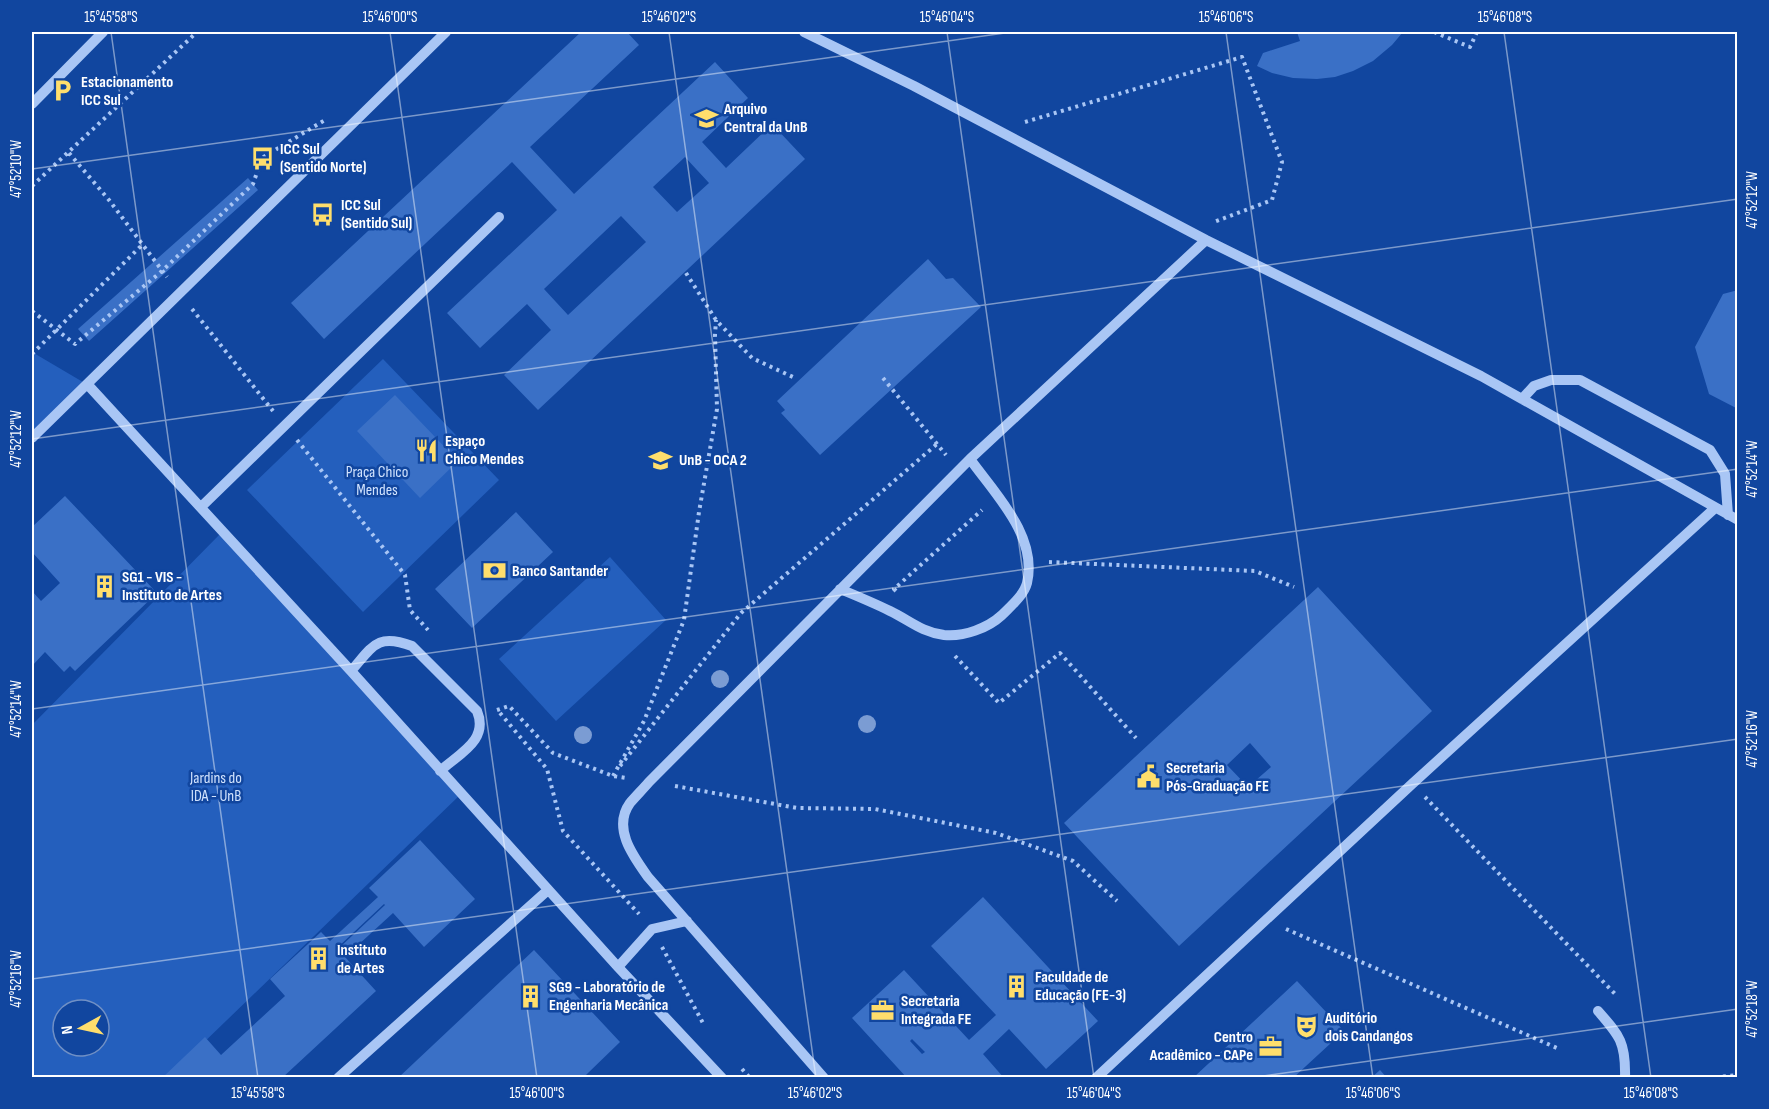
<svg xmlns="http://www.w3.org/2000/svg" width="1769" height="1109" viewBox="0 0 1769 1109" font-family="'Sofia Sans Condensed',sans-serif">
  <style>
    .green { fill: #245fbd; fill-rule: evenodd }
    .building { fill: #3a70c6; fill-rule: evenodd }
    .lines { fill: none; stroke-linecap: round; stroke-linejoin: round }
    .path { stroke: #a9c6f5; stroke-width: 4; stroke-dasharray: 3 4.5; stroke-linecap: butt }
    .minor { stroke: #a9c6f5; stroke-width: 10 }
    .tree { fill: #7b9cd3 }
    .ticks { fill: none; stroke: #fff; stroke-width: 1.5; stroke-opacity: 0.45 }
    .labels { text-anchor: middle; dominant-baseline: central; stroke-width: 5; stroke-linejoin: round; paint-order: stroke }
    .poi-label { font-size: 16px; font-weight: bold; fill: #fff; stroke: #11469f; text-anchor: start }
    .park-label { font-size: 16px; fill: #d1e3fe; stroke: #11469f }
    .neatline { fill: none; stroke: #fff; stroke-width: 2 }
    .ticks-label { font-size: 15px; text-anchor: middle; fill: #fff }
  </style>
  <rect width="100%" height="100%" fill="#11469f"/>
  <!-- green -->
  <path class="green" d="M32 352 88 385 32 437Z
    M383 359 499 480 363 612 247 490Z
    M223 531 461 794 168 1077 32 1078V725ZM63 1010H99V1046H63Z
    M610 557 666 620 556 721 499 659Z"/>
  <!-- building -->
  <path class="building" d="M581 32H627L639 45 530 147 574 194 715 62 748 98 702 142 726 168 772 124 805 159 538 410 504 375 551 330 527 304 480 348 447 313 557 210 512 162 324 339 291 303ZM685 157 709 183 677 212 653 187ZM621 216 646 242 568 315 544 289Z
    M1297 32H1403L1392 45 1373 61 1353 71 1335 77 1317 79 1293 78 1272 73 1257 66 1263 53 1300 41Z
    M248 178 258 190 89 341 78 329Z
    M928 259 946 279 953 278 981 307 820 455 781 413 785 410 777 401Z
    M1738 290V409L1709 394 1695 347 1723 294Z
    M395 395 458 461 420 498 357 431Z
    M65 496 157 593 75 671 70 666 64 672 45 652 32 666V591L41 601 60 583 32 552V527Z
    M516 512 553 552 472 628 435 589Z
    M1318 587 1432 711 1179 946 1064 823ZM1250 743 1271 767 1248 787 1227 765Z
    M420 840 475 899 424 947 393 913 345 957 376 991 282 1078H162L205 1037 221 1055 285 996 270 979 321 932 330 941 378 897 369 888ZM384 904 385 905 338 949 337 948Z
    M983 897 1098 1021 1046 1069 1009 1029 983 1054 1004 1078H907L852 1018 904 970 969 1040 996 1015 931 946ZM912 1039 925 1052 922 1054 910 1041Z
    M534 950 620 1042 587 1074 583 1078H398Z
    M1297 981 1344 1031 1293 1078H1193Z
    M1380 1070 1387 1078H1371Z"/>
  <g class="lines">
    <!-- path -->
    <path class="path" d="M1434 32 1470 47 1477 32
      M1025 122 1242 57 1282 162 1272 200 1214 222
      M69 153 109 200 167 277
      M32 186 197 32
      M686 273 716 320 752 358 795 378
      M192 309 273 411
      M32 311 75 344 162 271 253 184 262 158 325 120
      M32 354 142 245
      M883 378 946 455
      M297 440 405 575 410 610 428 630
      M1049 562 1255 571 1294 587
      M896 591 894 589 982 510
      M955 656 999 703 1060 653 1136 738
      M497 710 509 706 553 753 613 776 626 778
      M500 713 547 769 563 831 639 914
      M620 766 741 613 937 444
      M613 776 644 721 684 620 699 512 717 409 715 335 716 320
      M675 786 797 808 875 809 996 833 1073 861 1117 901
      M1425 797 1616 995
      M1286 929 1557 1048
      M662 947 704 1025
      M742 1069 750 1078
      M1708 1078 1738 1075"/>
    <!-- minor -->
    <path class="minor" d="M804 32 914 86 1206 240 1481 376 1738 520
      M32 104 103 32
      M88 385 351 671 618 967 722 1078
      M1522 399 1534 386 1551 380H1580L1710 450 1725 474 1728 515
      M32 438 446 32
      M201 507 499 217
      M840 589C857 596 874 603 890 611 909 620 921 632 944 635 964 637 988 628 1002 615 1011 606 1024 595 1027 583 1038 536 995 494 970 459
      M351 671C373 646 377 633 412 646L477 711C489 740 460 753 440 771
      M618 967 652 929 687 921
      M1598 1011C1620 1036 1626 1043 1625 1078
      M338 1078 548 890
      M824 1078 648 877C633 856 612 828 630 803 636 796 643 789 649 782L970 459 1206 240
      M1096 1078 1412 784 1715 508"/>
  </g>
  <!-- trees -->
  <g class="tree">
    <circle cx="720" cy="679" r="9"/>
    <circle cx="867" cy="724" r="9"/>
    <circle cx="583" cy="735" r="9"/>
  </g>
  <!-- ticks -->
  <path class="ticks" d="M111 32 258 1078M390 32 537 1078M669 32 816 1078M947 32 1094 1078M1226 32 1373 1078M1504 32 1651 1078M32 169 1012 32M32 439 1738 199M32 709 1738 469M32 979 1738 739M1249 1078 1738 1009"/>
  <!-- icons -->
  <defs>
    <symbol id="parking-bare" viewBox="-9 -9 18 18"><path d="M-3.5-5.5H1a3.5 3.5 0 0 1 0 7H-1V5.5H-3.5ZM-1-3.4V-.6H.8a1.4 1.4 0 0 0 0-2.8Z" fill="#ffde6c" stroke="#11469f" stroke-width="2.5" paint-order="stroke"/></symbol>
    <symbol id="university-bare" viewBox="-9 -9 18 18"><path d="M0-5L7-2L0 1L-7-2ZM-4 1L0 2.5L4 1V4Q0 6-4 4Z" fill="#ffde6c" stroke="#11469f" stroke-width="2.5" paint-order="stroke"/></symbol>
    <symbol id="bus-bare" viewBox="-9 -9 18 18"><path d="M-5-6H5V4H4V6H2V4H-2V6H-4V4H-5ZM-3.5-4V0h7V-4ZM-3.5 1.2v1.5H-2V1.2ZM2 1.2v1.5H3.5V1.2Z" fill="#ffde6c" stroke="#11469f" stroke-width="2.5" paint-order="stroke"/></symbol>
    <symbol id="restaurant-bare" viewBox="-9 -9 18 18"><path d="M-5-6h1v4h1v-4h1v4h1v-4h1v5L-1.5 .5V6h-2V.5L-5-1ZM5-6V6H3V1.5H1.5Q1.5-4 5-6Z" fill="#ffde6c" stroke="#11469f" stroke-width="2.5" paint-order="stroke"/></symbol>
    <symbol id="school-bare" viewBox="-9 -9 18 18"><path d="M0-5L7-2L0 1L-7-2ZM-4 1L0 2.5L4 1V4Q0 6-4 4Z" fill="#ffde6c" stroke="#11469f" stroke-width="2.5" paint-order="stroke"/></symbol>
    <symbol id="bank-bare" viewBox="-9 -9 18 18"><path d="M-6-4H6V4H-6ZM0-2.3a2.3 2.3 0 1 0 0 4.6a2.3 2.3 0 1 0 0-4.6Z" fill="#ffde6c" stroke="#11469f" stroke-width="2.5" paint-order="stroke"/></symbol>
    <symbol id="building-bare" viewBox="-9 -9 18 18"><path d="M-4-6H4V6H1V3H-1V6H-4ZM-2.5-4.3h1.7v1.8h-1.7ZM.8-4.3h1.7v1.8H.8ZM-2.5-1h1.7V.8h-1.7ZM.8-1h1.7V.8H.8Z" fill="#ffde6c" stroke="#11469f" stroke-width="2.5" paint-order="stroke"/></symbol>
    <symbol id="civic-bare" viewBox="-9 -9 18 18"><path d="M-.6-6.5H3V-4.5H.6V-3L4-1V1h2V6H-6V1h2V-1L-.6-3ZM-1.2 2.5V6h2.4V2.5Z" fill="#ffde6c" stroke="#11469f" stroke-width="2.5" paint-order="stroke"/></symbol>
    <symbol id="office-bare" viewBox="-9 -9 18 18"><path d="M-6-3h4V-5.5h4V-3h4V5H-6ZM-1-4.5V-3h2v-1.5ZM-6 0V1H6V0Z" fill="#ffde6c" stroke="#11469f" stroke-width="2.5" paint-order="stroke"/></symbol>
    <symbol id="theatre-bare" viewBox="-9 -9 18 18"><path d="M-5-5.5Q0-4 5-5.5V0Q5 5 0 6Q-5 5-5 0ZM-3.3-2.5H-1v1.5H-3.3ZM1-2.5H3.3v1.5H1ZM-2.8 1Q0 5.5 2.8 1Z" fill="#ffde6c" stroke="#11469f" stroke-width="2.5" paint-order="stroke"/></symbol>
  </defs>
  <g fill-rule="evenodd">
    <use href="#parking-bare" x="46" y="74" width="33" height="33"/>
    <use href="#university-bare" x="690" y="102" width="33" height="33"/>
    <use href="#bus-bare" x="246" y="142" width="33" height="33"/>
    <use href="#bus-bare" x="306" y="198" width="33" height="33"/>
    <use href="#restaurant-bare" x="410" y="434" width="33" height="33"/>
    <use href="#school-bare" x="644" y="444" width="33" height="33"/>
    <use href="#bank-bare" x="478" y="554" width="33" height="33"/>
    <use href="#building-bare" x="88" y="570" width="33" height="33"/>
    <use href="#civic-bare" x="1132" y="760" width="33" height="33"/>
    <use href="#building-bare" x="302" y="942" width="33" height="33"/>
    <use href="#building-bare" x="1000" y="970" width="33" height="33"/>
    <use href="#building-bare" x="514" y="980" width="33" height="33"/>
    <use href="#office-bare" x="866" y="994" width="33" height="33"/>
    <use href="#theatre-bare" x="1290" y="1010" width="33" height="33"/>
    <use href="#office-bare" x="1254" y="1030" width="33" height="33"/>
  </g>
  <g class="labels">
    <!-- poi labels -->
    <g class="poi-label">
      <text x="81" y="82">Estacionamento<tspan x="81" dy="18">ICC Sul</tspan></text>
      <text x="724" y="109">Arquivo<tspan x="724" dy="18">Central da UnB</tspan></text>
      <text x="280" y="149">ICC Sul<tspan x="280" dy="18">(Sentido Norte)</tspan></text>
      <text x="341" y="205">ICC Sul<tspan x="341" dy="18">(Sentido Sul)</tspan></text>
      <text x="445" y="441">Espaço<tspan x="445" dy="18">Chico Mendes</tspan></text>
      <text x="679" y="460">UnB - OCA 2</text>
      <text x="512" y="571">Banco Santander</text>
      <text x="122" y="577">SG1 - VIS -<tspan x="122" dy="18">Instituto de Artes</tspan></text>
      <text x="1166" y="768">Secretaria<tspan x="1166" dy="18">Pós-Graduação FE</tspan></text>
      <text x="337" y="950">Instituto<tspan x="337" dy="18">de Artes</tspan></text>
      <text x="1035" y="977">Faculdade de<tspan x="1035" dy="18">Educação (FE-3)</tspan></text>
      <text x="549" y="987">SG9 - Laboratório de<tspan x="549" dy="18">Engenharia Mecânica</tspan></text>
      <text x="901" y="1001">Secretaria<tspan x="901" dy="18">Integrada FE</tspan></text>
      <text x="1325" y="1018">Auditório<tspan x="1325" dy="18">dois Candangos</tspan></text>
      <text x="1253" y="1037" text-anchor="end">Centro<tspan x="1253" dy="18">Acadêmico - CAPe</tspan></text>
    </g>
    <!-- park labels -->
    <g class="park-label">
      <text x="377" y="472">Praça Chico<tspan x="377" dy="18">Mendes</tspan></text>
      <text x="216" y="778">Jardins do<tspan x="216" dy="18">IDA - UnB</tspan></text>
    </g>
  </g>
  <!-- border -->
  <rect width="1769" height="1109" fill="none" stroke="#11469f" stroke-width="66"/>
  <!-- north arrow -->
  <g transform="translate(81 1028) rotate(262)"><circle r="28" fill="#11469f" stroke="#7090c5" stroke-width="1.5"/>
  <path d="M0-4.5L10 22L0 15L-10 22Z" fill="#ffde6c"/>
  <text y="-9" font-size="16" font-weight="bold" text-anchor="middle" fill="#ffffff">N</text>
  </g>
  <rect x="33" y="33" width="1703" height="1043" class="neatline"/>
  <g class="ticks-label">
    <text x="111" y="22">15°45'58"S</text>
    <text x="390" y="22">15°46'00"S</text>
    <text x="669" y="22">15°46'02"S</text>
    <text x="947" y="22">15°46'04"S</text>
    <text x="1226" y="22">15°46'06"S</text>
    <text x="1505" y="22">15°46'08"S</text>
    <text transform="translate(16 169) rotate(-90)" y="5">47°52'10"W</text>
    <text transform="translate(1752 200) rotate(-90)" y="5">47°52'12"W</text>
    <text transform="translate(16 439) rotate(-90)" y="5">47°52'12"W</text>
    <text transform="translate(1752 469) rotate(-90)" y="5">47°52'14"W</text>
    <text transform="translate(16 709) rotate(-90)" y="5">47°52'14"W</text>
    <text transform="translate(1752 739) rotate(-90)" y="5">47°52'16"W</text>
    <text transform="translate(16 979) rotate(-90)" y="5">47°52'16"W</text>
    <text transform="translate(1752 1009) rotate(-90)" y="5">47°52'18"W</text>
    <text x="258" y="1098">15°45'58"S</text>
    <text x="537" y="1098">15°46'00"S</text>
    <text x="815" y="1098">15°46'02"S</text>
    <text x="1094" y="1098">15°46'04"S</text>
    <text x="1373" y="1098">15°46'06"S</text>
    <text x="1651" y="1098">15°46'08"S</text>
  </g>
</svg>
